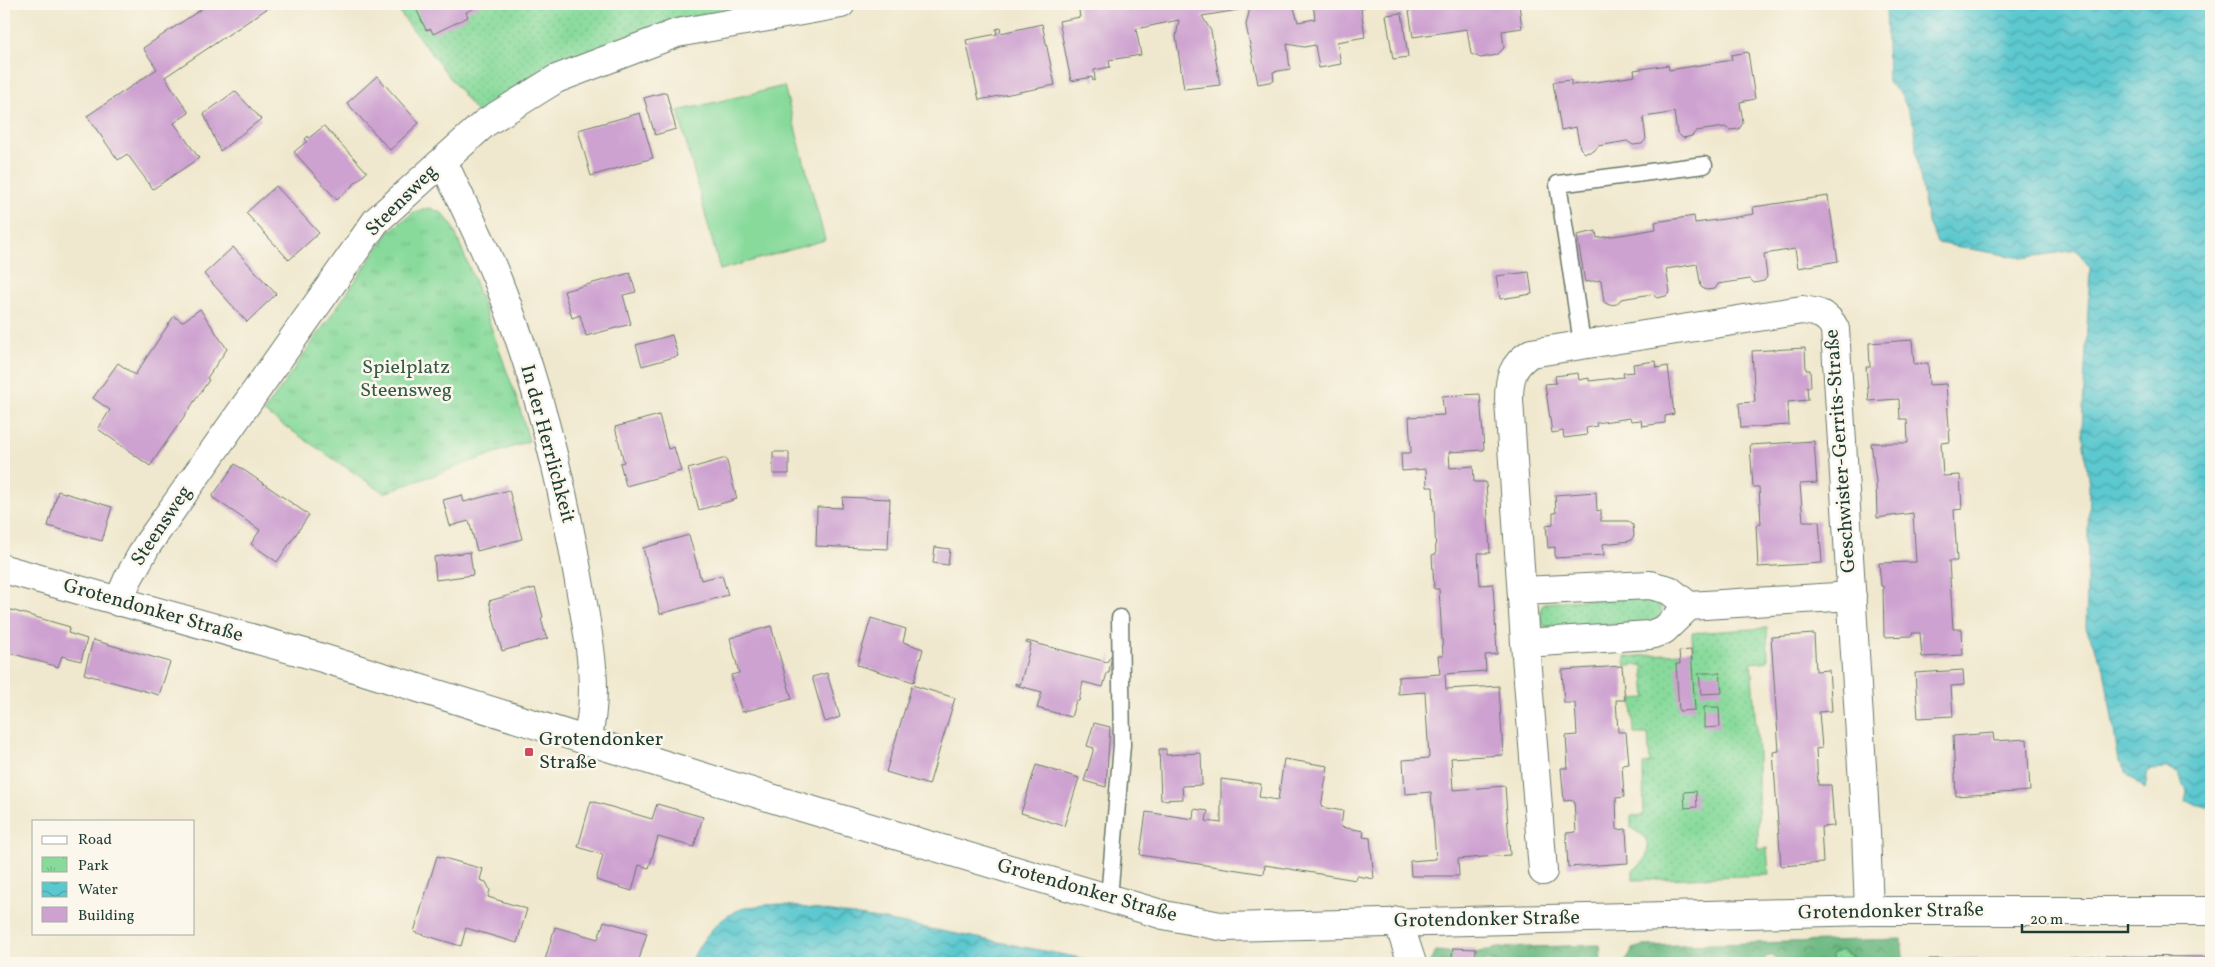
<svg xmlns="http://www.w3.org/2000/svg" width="2215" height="967" viewBox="0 0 2215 967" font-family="Vollkorn,serif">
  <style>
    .grass { fill: url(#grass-dots); stroke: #548c68 }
    .forest { fill: url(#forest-crowns); stroke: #467c5c }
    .park { fill: url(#park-tufts); stroke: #548c68 }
    .pitch { fill: #88da9b; stroke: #548c68 }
    .water { fill: url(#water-waves); stroke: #3d8282 }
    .building { fill: #cda1d0 }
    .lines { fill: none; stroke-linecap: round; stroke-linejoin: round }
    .service-casing { stroke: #68796a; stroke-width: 19 }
    .minor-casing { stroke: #68796a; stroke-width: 30 }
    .secondary-casing { stroke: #68796a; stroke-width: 30 }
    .service { stroke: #fff; stroke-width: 16 }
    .minor { stroke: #fff; stroke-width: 28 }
    .secondary { stroke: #fff; stroke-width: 28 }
    .poi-dot { fill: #d1495b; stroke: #fbf7ec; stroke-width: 2 }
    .labels { text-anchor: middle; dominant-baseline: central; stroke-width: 5; stroke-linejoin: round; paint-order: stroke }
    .street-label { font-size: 20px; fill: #1f3d34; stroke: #fbf7ec }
    .park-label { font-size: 20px; fill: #345c49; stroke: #fbf7ec }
    .poi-label { font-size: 20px; fill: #1f3d34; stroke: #fbf7ec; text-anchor: start }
  </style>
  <defs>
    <pattern id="grass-dots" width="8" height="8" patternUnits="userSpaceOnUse" patternTransform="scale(1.25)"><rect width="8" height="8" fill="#88da9b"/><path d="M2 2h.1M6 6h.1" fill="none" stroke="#75bc86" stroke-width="1.8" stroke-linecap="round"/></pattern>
    <pattern id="forest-crowns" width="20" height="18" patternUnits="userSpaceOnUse" patternTransform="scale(1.25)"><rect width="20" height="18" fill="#6eba83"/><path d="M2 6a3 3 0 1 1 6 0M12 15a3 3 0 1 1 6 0" fill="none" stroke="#5a986c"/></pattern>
    <pattern id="park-tufts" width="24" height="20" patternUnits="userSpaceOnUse" patternTransform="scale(1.25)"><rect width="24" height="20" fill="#88da9b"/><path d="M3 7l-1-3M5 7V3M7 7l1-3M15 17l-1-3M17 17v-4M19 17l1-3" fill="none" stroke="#75bc86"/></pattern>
    <pattern id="water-waves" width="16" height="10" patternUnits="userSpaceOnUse" patternTransform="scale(1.25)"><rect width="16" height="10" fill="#5bc8cf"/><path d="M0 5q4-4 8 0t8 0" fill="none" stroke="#4ba4a9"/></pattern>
  </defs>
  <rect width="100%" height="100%" fill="#fbf7ec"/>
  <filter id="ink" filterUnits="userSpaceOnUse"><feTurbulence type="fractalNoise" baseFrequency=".02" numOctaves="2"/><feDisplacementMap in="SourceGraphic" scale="10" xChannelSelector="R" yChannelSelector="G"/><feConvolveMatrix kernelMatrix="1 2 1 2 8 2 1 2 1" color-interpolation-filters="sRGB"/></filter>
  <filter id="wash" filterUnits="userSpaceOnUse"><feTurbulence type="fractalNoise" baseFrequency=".0096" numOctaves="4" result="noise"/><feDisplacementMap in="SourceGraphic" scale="20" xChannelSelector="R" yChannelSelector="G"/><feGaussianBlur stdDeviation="1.12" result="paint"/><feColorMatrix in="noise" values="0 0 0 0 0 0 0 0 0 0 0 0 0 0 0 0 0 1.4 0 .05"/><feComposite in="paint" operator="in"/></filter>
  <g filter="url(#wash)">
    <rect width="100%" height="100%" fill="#f0e8ce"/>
    <!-- grass -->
    <path class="grass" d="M393 4H841L677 33 485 123Z
      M1636 596 1656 600 1660 603 1662 614 1651 623 1554 630 1543 625 1540 612 1542 606 1546 603Z
      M1767 628 1768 661 1751 663 1758 752V849L1767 848 1769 875 1633 880V870C1647 863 1652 850 1644 836L1631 828V816L1644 815 1643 764 1650 763 1648 734H1634L1632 699 1646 698 1643 665 1625 666V657L1693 652 1692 633Z
      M1841 950 1864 963H1837L1832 959V954Z"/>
    <!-- forest -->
    <path class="forest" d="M1901 939 1904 963H1864L1841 950 1832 954V959L1837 963H1782L1773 956H1768L1760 963H1624L1633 949 1642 946Z
      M1600 945 1601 963H1494L1488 961 1482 963H1429L1436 951 1471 954 1497 948Z"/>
    <!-- park -->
    <path class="park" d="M430 208 442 213 452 225 473 277 518 402 529 441 384 493 264 412 390 231 414 212Z"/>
    <!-- pitch -->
    <path class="pitch" d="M784 86 825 240 720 270 678 111Z"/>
    <!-- water -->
    <path class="water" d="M1886 4H2211V808L2185 802 2187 790 2178 773 2167 769 2148 770 2145 789 2130 777 2119 762 2104 669 2086 628 2089 487 2082 428 2090 268 2077 250 2022 258 1937 243 1928 223 1916 153 1915 127 1901 94 1888 83Z
      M780 904 885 920 1106 963H691C699 941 721 914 745 908 756 905 769 905 780 904Z"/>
    <g id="blocks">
      <!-- building -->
      <path class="building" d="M209 4H274L165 77 189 113 174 123 199 158 153 189 127 154 118 160 87 116 157 69 143 48Z
        M414 4H484L466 12 468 17 433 34 431 29 426 30Z
        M1078 4H1293L1298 22 1315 19 1313 4H1364V8H1361L1365 37 1337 42 1341 64 1319 68 1315 45 1304 47 1287 44 1290 69 1273 72 1274 81 1258 84 1246 25 1250 8 1202 16 1211 31 1220 85 1184 89 1176 37 1179 20 1136 29 1141 55 1109 60 1110 67 1094 70 1095 80 1093 81 1092 77 1071 81 1059 21 1080 17Z
        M1408 4H1519L1522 28 1502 31 1504 48 1497 55 1481 58 1471 54 1467 29 1413 37Z
        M1402 13 1408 57 1393 59 1386 15Z
        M1042 24 1055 85 979 100 966 40 997 34 996 29 1000 28 1001 33Z
        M1748 52 1755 99 1740 102 1743 123 1739 129 1730 130 1725 127 1696 131 1692 136 1683 138 1677 133 1674 112 1658 115 1643 117 1646 139 1642 144 1633 145 1627 141 1598 146 1594 151 1585 153 1580 148 1576 127 1561 130 1553 82 1571 80V85L1603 81 1635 76 1634 70 1668 65 1669 70 1732 60 1731 55Z
        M377 76 419 123 390 150 347 103Z
        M235 91 261 119 220 151 204 114Z
        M666 92 676 129 655 135 644 98Z
        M640 113 653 158 591 176 578 130Z
        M324 126 367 172 337 200 294 152 307 141 305 139 308 136 309 138Z
        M276 186 319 233 289 260 246 213Z
        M1828 196 1838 261 1798 268 1795 249 1764 254 1767 277 1764 281 1754 283 1750 279 1718 284 1715 289 1706 290 1701 287 1697 264 1666 269 1670 292 1666 296 1657 298 1652 294 1621 299 1617 304 1609 305 1604 302 1601 280 1585 282 1577 235 1596 231 1597 238 1627 234 1656 229 1655 222 1694 216 1695 223 1724 219 1754 214 1753 207Z
        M233 247 276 294 247 322 204 274Z
        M1529 272 1532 294 1500 299 1496 276Z
        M630 273 636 292 623 295 631 324 586 336 580 315 572 318 564 291Z
        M200 309 227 349 207 378 209 380 150 466 98 429 110 410 93 398 118 363 135 375 174 316 182 322Z
        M672 335 678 356 642 366 636 345Z
        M1912 340 1914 364 1928 363 1929 385 1946 384 1950 442 1941 443 1943 476 1960 475 1962 509 1954 510 1957 561H1949L1953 629H1962L1963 655 1922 657 1920 633H1912V636L1884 637 1883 586H1881L1879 563 1916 562 1913 513 1877 518 1876 481 1871 443H1908L1907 419H1900L1899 399 1869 401 1866 367H1870L1869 343Z
        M1805 348 1806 370H1810L1811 387H1807L1808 400 1788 402 1789 425 1741 428 1739 403 1755 402 1752 351Z
        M1656 361 1657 368 1668 366 1674 414 1665 416V423L1642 426 1641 420 1631 421 1630 418 1596 423 1597 426 1586 428 1587 435 1564 438 1563 431 1552 433 1545 384 1556 383 1555 376 1578 373 1579 380 1589 378V381L1624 377 1623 373 1634 372 1633 364Z
        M1480 394 1484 450 1449 452 1450 468 1473 466 1474 482H1486L1490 553H1478L1480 585 1493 584 1497 654 1485 655 1486 671 1445 674 1446 689 1499 686 1503 755 1451 758 1453 790 1505 786 1510 855 1458 859 1459 876H1411L1410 861 1436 859 1431 792 1405 794 1403 760 1429 758 1425 692 1398 694V677L1440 674 1438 656H1443L1439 589H1434L1432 555 1436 554 1433 487H1427L1426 469 1402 471 1401 453H1411L1409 417 1444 415 1442 396Z
        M659 415 668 449 674 447 681 471 626 486 620 463 624 462 615 427Z
        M1814 441 1817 483 1800 484 1803 521H1819L1822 563 1758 567 1756 525 1761 524 1760 505 1759 487H1753L1750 445Z
        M773 452H789V474H773Z
        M726 458 737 499 699 510 688 469Z
        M235 464 309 515 277 562 251 544 260 530 212 497Z
        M509 490 522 539 477 551 469 521 450 526 443 500 462 495 464 502Z
        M58 491 112 507 102 541 48 526Z
        M1596 492 1597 511 1601 510V521H1628L1633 525 1634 536 1630 541 1603 544 1604 555 1555 558V547L1548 548 1546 525 1553 524V513H1556L1555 495Z
        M843 497 890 499 888 549 816 546 817 507 842 508Z
        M689 535 701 580 722 575 728 595 660 614 643 548Z
        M935 547 950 549 948 565 933 563Z
        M470 552 473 575 436 580 434 557Z
        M535 588 543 617 541 618 546 637 549 638 502 651 489 601Z
        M4 608 70 627 68 633 87 639 81 661 62 656 58 667 4 651Z
        M871 618 906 629 903 642 923 649 914 682 857 665Z
        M771 626 792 699 742 712 731 675 739 673 730 638Z
        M1814 634 1816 671 1829 670 1832 711 1819 712 1822 748 1816 749 1818 785H1831L1834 826 1821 827 1823 863 1781 866 1773 752 1779 751 1771 637Z
        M93 640 170 662 159 695 84 674Z
        M1027 641 1107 662 1112 654 1109 673H1107L1103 687 1083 682 1079 701H1076L1071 717 1037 708 1042 692 1015 685V683L1020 685 1031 644 1026 643Z
        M1691 650 1695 710 1679 711 1676 664H1680L1679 651Z
        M1622 666 1625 700H1616L1618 732H1626L1629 764 1622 765 1624 797 1616 798 1617 830 1626 829 1628 863 1568 867 1566 833 1576 832 1575 817 1574 800 1564 801 1561 768H1568L1566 736 1577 735 1575 703H1564L1562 670Z
        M1963 670 1964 685 1951 686 1953 716 1918 718 1915 673Z
        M827 673 840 717 825 722 812 677Z
        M1699 673H1720L1722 693 1701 694Z
        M912 685 955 698 929 785 886 772Z
        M1704 707H1719L1720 727 1704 728Z
        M1094 723 1110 727 1106 787 1084 781 1094 748 1087 746Z
        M1993 733 1994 741 2027 739 2030 791 1956 796 1953 736Z
        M1159 749H1166V755L1201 753 1202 785 1182 786 1183 799 1161 800Z
        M1284 759 1328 766 1321 807 1343 811 1341 827 1364 831 1363 837 1370 838 1374 879 1357 876 1356 880 1265 865 1264 874 1140 855 1146 812 1193 819 1194 809 1208 811 1206 821 1221 823V779L1261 784 1259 797 1278 800Z
        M1036 765 1079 778 1064 826 1021 813Z
        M1696 791 1697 807 1685 808 1684 792Z
        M591 801 652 819 657 804 703 817 694 847 658 837 649 868 639 865 632 891 596 880 603 855 578 847Z
        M437 856 483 869 480 880 486 882 490 890 488 897 527 909 517 943 466 928 461 946 414 932Z
        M604 921 647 933 638 963H544L555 927 598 939Z
        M1453 948 1476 949 1475 963H1451Z
        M2105 956 2211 957V963H2069V958Z
        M1978 958V963H1929V959Z"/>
    </g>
  </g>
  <g filter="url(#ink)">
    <use href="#blocks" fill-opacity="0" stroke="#68796a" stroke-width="1"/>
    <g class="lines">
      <defs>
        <path id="service" d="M1582 343 1558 184 1704 165
          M1109 898 1122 745 1120 618"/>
        <path id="minor" d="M443 161C461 201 482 240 498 281 537 379 563 483 580 587 589 639 600 689 587 740
          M1522 591 1650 585 1669 590 1689 606 1852 596
          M118 602 128 579 147 545 376 221 485 123 556 79 677 33 841 4
          M1525 643 1650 635 1664 630 1689 606
          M1543 871 1525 643 1509 400C1509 378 1512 365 1531 353L1802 310C1817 312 1828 314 1835 329L1866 832 1869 911
          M1398 921 1412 963"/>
        <path id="secondary" d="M4 569 319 657 784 802 1164 915 1225 927 1869 911H2211"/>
      </defs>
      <!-- service casing -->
      <use href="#service" class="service-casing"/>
      <!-- minor casing -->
      <use href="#minor" class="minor-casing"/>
      <!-- secondary casing -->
      <use href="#secondary" class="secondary-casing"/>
      <!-- service -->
      <use href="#service" class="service"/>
      <!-- minor -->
      <use href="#minor" class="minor"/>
      <!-- secondary -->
      <use href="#secondary" class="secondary"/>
    </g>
  </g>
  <!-- markers -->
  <rect class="poi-dot" x="524" y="747" width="10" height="10" rx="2.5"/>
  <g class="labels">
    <!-- street labels -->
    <g class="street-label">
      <text transform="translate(402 201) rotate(-45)">Steensweg</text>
      <text transform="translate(547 444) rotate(75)">In der Herrlichkeit</text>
      <text transform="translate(1841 451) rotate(-94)">Geschwister-Gerrits-Straße</text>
      <text transform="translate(162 526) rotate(-56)">Steensweg</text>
      <text transform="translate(153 611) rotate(16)">Grotendonker Straße</text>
      <text transform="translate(1087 891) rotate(16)">Grotendonker Straße</text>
      <text transform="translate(1891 912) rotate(-1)">Grotendonker Straße</text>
      <text transform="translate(1487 920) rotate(-1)">Grotendonker Straße</text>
    </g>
    <!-- park labels -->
    <g class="park-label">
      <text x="406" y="368">Spielplatz<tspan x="406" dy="23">Steensweg</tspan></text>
    </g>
    <!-- poi labels -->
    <g class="poi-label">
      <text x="539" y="740">Grotendonker<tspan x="539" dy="23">Straße</tspan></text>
    </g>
  </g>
  <!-- margin -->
  <rect width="2215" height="967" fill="none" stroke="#fbf7ec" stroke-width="20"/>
  <!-- legend -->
  <rect x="32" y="820" width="162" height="115" fill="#fbf7ec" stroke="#a3ada2"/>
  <rect x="42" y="836" width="25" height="8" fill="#ffffff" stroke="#a3ada2"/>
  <text x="78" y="844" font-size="15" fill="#1f3d34">Road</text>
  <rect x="42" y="857" width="25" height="15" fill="url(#park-tufts)" stroke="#a3ada2"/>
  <text x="78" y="870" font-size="15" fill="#1f3d34">Park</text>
  <rect x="42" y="882" width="25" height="15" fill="url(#water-waves)" stroke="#a3ada2"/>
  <text x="78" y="894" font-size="15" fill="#1f3d34">Water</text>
  <rect x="42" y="907" width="25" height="15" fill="#cda1d0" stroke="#a3ada2"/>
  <text x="78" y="920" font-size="15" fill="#1f3d34">Building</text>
  <!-- scale -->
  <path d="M2022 924v8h106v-8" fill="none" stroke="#1f3d34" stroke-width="2.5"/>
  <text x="2030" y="924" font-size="15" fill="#1f3d34" stroke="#fbf7ec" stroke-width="4" paint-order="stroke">20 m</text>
</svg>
